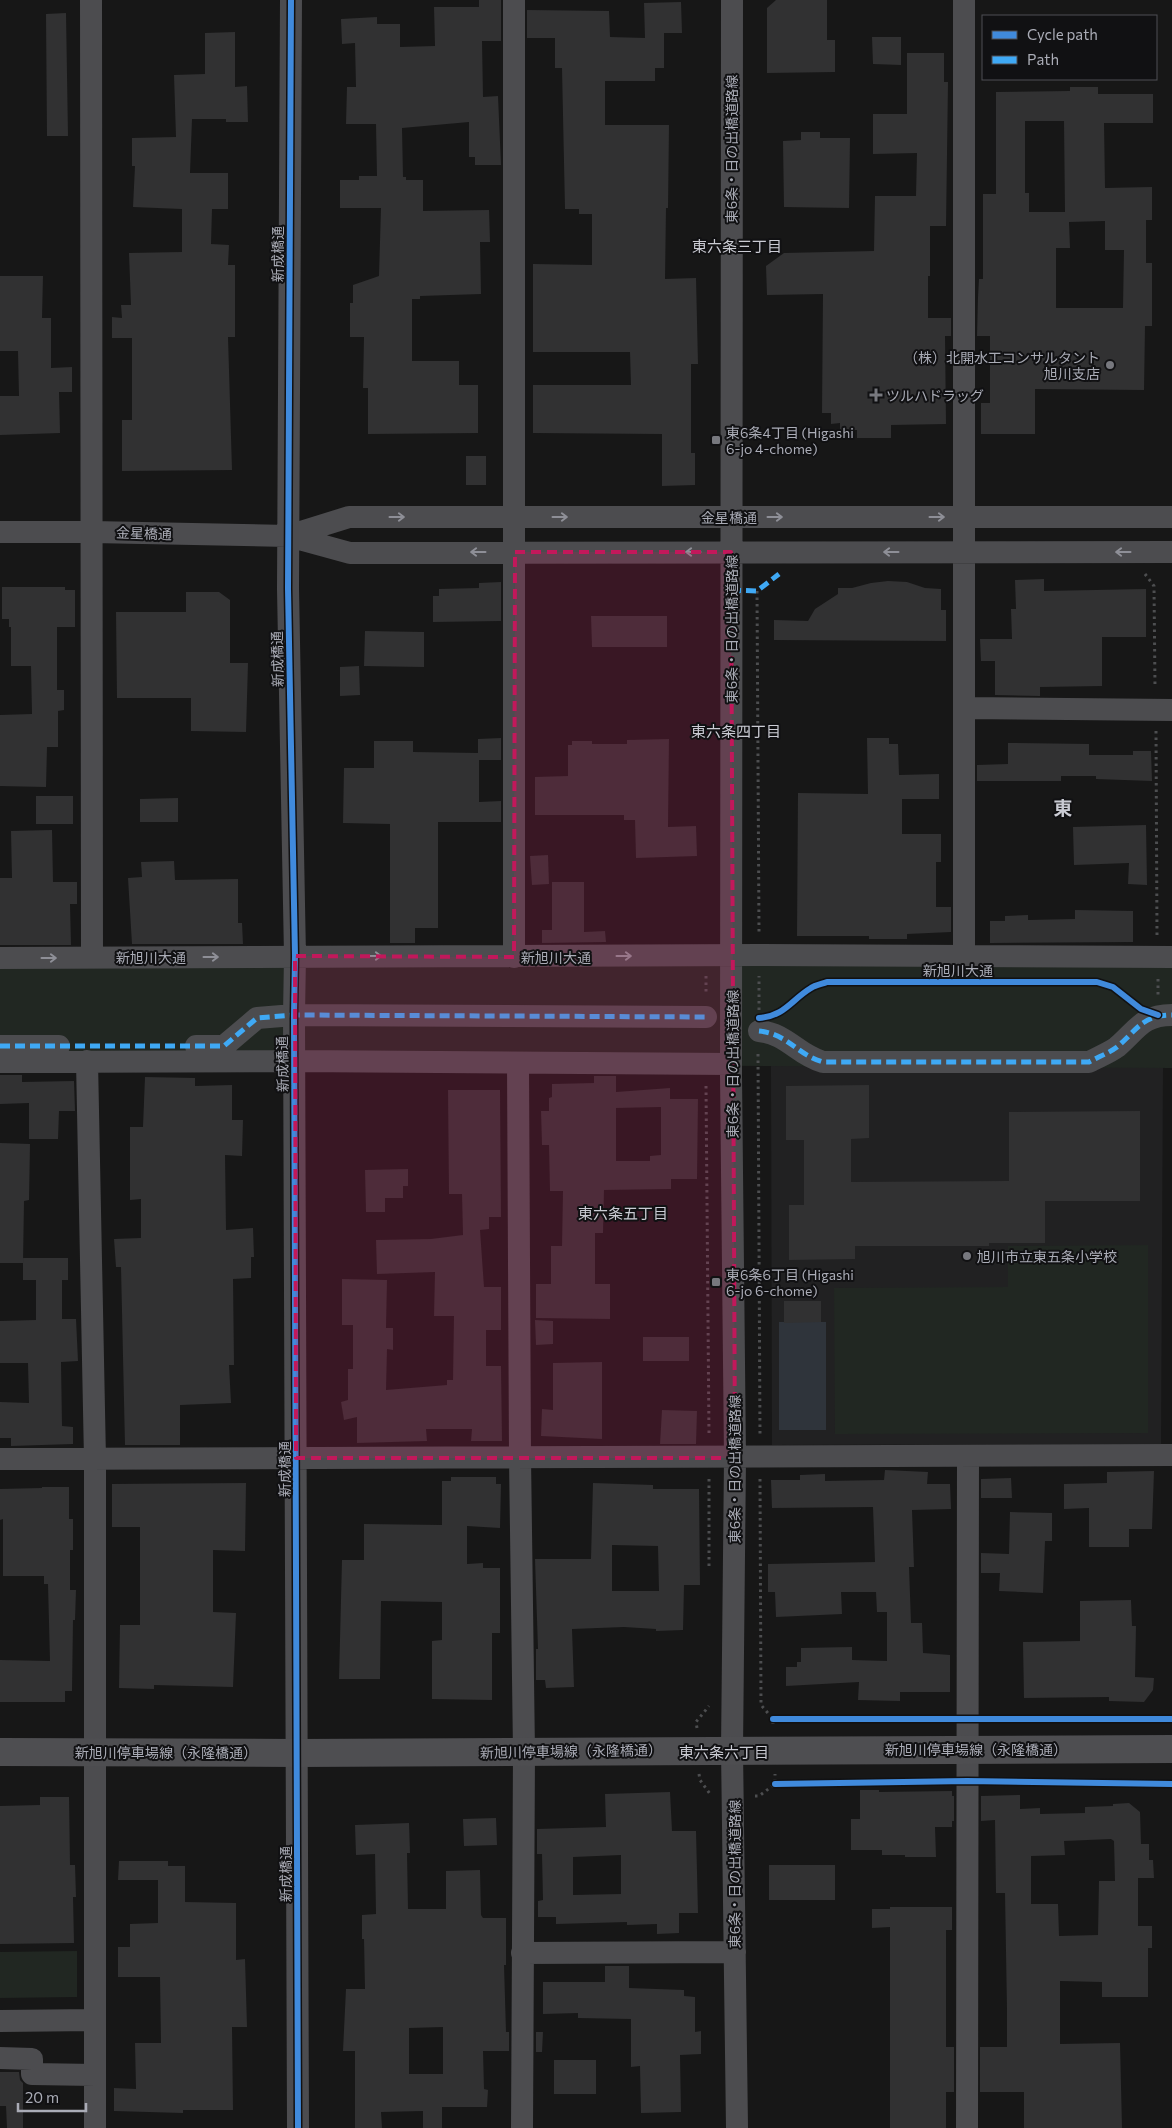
<svg xmlns="http://www.w3.org/2000/svg" width="1172" height="2128" viewBox="0 0 1172 2128" font-family="Commissioner,'Noto Sans JP',sans-serif">
  <style>
    .built { fill: #212122 }
    .green { fill: #212722 }
    .water { fill: #2f343b }
    .building { fill: #313132; fill-rule: evenodd }
    .lines { fill: none; stroke-linecap: round; stroke-linejoin: round }
    .path { stroke: #4d4e50; stroke-width: 3; stroke-dasharray: 2.5 4; stroke-linecap: butt }
    .minor { stroke: #4c4c4f; stroke-width: 22 }
    .major { stroke: #4e4e51; stroke-width: 28 }
    .quiet { stroke: #3fa9f5; stroke-width: 5; stroke-dasharray: 10 5; stroke-linecap: butt }
    .cycleway-casing { stroke: #111113; stroke-width: 9 }
    .cycleway { stroke: #408adc; stroke-width: 6 }
    .oneway { stroke: #8e8f97 }
    .marked { fill: #c2185b; fill-opacity: 0.2; stroke: #c2185b; stroke-width: 4; stroke-dasharray: 10 6; stroke-linejoin: round }
    .poi-dot { fill: #77787e; stroke: #111113; stroke-width: 2 }
    .labels { text-anchor: middle; dominant-baseline: central; stroke-width: 4; stroke-linejoin: round; paint-order: stroke }
    .street-label { font-size: 14px; fill: #aaacb6; stroke: #111113 }
    .poi-label { font-size: 14px; fill: #aaacb6; stroke: #111113; text-anchor: start }
    .neighbourhood-label { font-size: 15px; fill: #cacbd3; stroke: #111113 }
    .district-label { font-size: 19px; font-weight: bold; fill: #cacbd3; stroke: #111113 }
  </style>
  <rect width="100%" height="100%" fill="#171717"/>
  <!-- built -->
  <path class="built" d="M771 1065 1163 1067 1161 1444 772 1445Z"/>
  <!-- green -->
  <path class="green" d="M1172 957V1068L0 1062V958Z
    M1148 1245V1433L835 1434 834 1288 1008 1287V1246Z
    M77 1951V1997L0 1998V1952Z"/>
  <!-- water -->
  <path class="water" d="M779 1322H826V1430H779Z"/>
  <!-- building -->
  <path class="building" d="M479 0H501V41H482L483 97 498 96 501 165H475V157H469V122L402 128 403 177H406V180H423V211L489 210 490 242H480L481 294 420 296V299H412V361H459V385H478V433L368 434V388H363L364 337H350V303H353V285L379 276 381 208H340V180H359V176H377L376 124H346L347 87H356L355 43 342 44 341 19 377 17V24H400V47L435 46 434 7H479Z
    M776 0H827V40H835V72L767 73V8Z
    M681 2 682 33H664V68H655V81H605V125H669L668 208H666L665 279 696 278 698 364H691V453H695V485L662 486V434L533 433V385H631L630 352H533V264L592 265V214H579V209H565L562 68H555V38H527V10L609 11 610 37 645 38 644 3Z
    M66 13 68 136H47L46 14Z
    M235 32V87L247 86 248 122H226V119H192L190 173H228V209H212L211 244 229 245 228 265H235V337H228L232 470 122 471V420H132V338H112V317L122 318 121 305H131L129 253 182 252V209L133 207 135 166H132V138L176 137 174 75 205 74V33Z
    M872 37H901V65L873 64Z
    M907 53H944V82H948L946 226H930V276H928V318H951V336H945L946 424 891 425V438H857V430H840V423L831 424V413H822L823 294 767 295 766 266 784 253 874 251 875 196H916L917 153 873 154V114H907Z
    M1070 87H1098V94H1153V123H1104L1105 188 1152 187V220H1146V263H1152V326H1145L1144 390 1035 389V434H981V403H990V336H977L978 297 979 279H983V194H996V92L1070 91ZM1025 121H1064L1065 212H1029V193H1025ZM1105 221V250H1124L1123 308H1056V248H1070L1069 222Z
    M801 132H820V138H850L849 208 784 207 783 141 801 140Z
    M0 276H43L42 318H51V368L72 367V392H59L60 433 0 435V396H19L18 351H0Z
    M466 456H486V485H466Z
    M1044 579V591L1146 589V637H1102V686L1040 687V696L995 695V661H981L980 639H1012L1011 609H1016L1015 580Z
    M888 581 907 582 925 588 941 589V610H946V641L774 640V620L808 621 815 609 838 594V588H852L871 583Z
    M501 582V621L433 622V596H439V589L479 588V583Z
    M2 587H65V590H75V627H57V690H64V710L58 711V747H47L46 787 0 786V715L32 714 31 666H11V627H9V619H2Z
    M186 592H219L230 600V663H248L246 732 191 731V698H117L116 612H186Z
    M591 616H667V647H592Z
    M365 631 424 632V667L364 666Z
    M359 666 360 695 340 696V667Z
    M501 738V760H479V802L501 801V822H438V928H415V943H390V824L343 823 344 768H374V741H413V752L478 753V739Z
    M867 738H889V744H898L899 775 939 774V799H902V834H941V862H936V907H951V932L907 934V939H869V936H797L798 793 868 794Z
    M669 739 668 827 696 826 697 856 636 858 635 820H624V815H535V777L568 776V745H572V741H592V744H627V740Z
    M1008 743 1089 744V755H1133V751H1151L1152 781 1096 779V776H1061V781H977V765L1008 764Z
    M36 796H73V824H36Z
    M178 798V822H140V799Z
    M1146 825 1147 885 1128 884 1129 863 1074 865 1073 827Z
    M52 830 53 882H77V904H70L71 945H0V878H12L11 831Z
    M548 855 549 884 532 885 530 856Z
    M174 861 175 880 238 879V923H242L243 944H132L128 878 142 877 141 862Z
    M552 882H584V932L605 931 606 942 542 943V930H552Z
    M1075 910 1133 911V942L990 943V921H1005V916L1028 915V920L1075 919Z
    M0 1075H22V1082L74 1081 75 1111H59L58 1139H29V1103L0 1104Z
    M594 1076H616V1092L670 1088V1099H698L697 1179H671V1189L604 1190 603 1233H595V1284H610V1319L536 1318V1284H551V1246H562L563 1191H550L549 1145H542L541 1111H549V1098L552 1097V1084L594 1083ZM661 1107V1155L650 1156V1161H616V1108Z
    M145 1077 195 1078V1086L232 1085V1120H243L242 1156 225 1155 226 1230 253 1228 254 1257H251V1278L233 1279 234 1365H229L231 1403 180 1405V1445H125L121 1267H116L114 1239 141 1238V1199L130 1200V1127H143Z
    M869 1085V1138L851 1139V1182L1009 1181V1112L1140 1111V1201H1045V1243H989V1246H855V1259L789 1260V1205H804V1140H786V1086Z
    M448 1090H500L501 1217H489V1229L480 1230 484 1287H501V1330H486V1366H501L502 1441H471L472 1429H426L427 1441 357 1443V1417L344 1420 341 1402 348 1400V1369H353V1325H342V1279L387 1280 386 1328H393V1350L387 1349 386 1390 447 1385V1380H453L454 1316H434L435 1272 377 1274 376 1240 431 1239 463 1235 462 1194H449Z
    M0 1143 30 1144 29 1200 24 1201 23 1263H0Z
    M408 1169V1186H403V1198H385V1212H366L365 1170Z
    M23 1258H68V1280H62V1319H76L78 1361 61 1362 62 1426 73 1427V1444L11 1446V1438H0V1402L29 1403 28 1363H0V1321L36 1320V1280H23Z
    M784 1301H821V1322L784 1323Z
    M535 1320 553 1321V1344L536 1345Z
    M643 1337H689V1361H643Z
    M602 1362V1439L541 1436 542 1409 553 1410V1363Z
    M662 1410 697 1411 696 1444H660Z
    M885 1470 928 1472 927 1484H950L951 1509 912 1510 914 1567H909L911 1623H922L923 1653 950 1655V1692H900V1701L858 1700 859 1682 786 1686V1667H797V1662H801V1648L852 1647V1660L887 1661V1612H877L876 1592H841L842 1614 776 1617 775 1592H768V1564L875 1562 873 1507 772 1508 771 1480H800V1475L825 1474V1481L884 1480Z
    M1154 1471 1152 1529H1129V1547H1089V1508L1064 1509V1484L1107 1483V1472Z
    M451 1477H496V1484H501L500 1528 467 1526V1564L483 1563V1568H500V1633H492V1700L432 1699V1641L442 1640V1602L381 1601 380 1679H339L342 1560H364V1524L442 1525V1481H451Z
    M1011 1478 1012 1498H981V1479Z
    M246 1483 245 1551 213 1550V1612L236 1613 233 1687 154 1685V1689L119 1688 120 1625H140V1527H112V1484Z
    M593 1483 653 1485V1489H699L700 1585H684L683 1630 656 1631V1629L624 1627 572 1629 574 1687 546 1688 545 1680H536V1649H538L535 1559H591ZM612 1545 658 1546 659 1591H612Z
    M42 1487H69V1519H73V1550H70V1590H76L75 1620H73L72 1691H65V1702H0V1660L50 1661 48 1584H44V1576H3V1519L0 1520V1489L42 1488Z
    M1010 1512 1052 1513V1541H1045L1043 1593 999 1591 1000 1573H981V1553L1009 1554Z
    M1131 1600 1132 1626H1136L1135 1677 1154 1678 1153 1690 1144 1702 1109 1701V1697L1024 1698 1023 1642 1080 1641V1601Z
    M860 1790H879V1792L952 1791V1796H954V1821H952V1827H935L936 1857H905V1855H882V1850H851V1819H860Z
    M670 1792 672 1831H696L698 1913H679V1933L657 1934V1924L627 1925V1922L556 1924V1917H538V1901L543 1900 542 1854H537V1829L606 1827 605 1794ZM621 1855V1894L573 1895V1857Z
    M1020 1795V1809L1040 1808V1814L1085 1813V1807L1113 1806V1804L1129 1803 1140 1812 1141 1844H1149V1860H1153L1154 1878H1138V1926H1152V1948H1148V1997H1102V1982L1060 1981V2044L1120 2043 1122 2128H1024V2092H980V2047H1007V2009L1005 1893H996L995 1820 981 1821V1796ZM1111 1839 1114 1841 1115 1881H1099L1098 1935 1059 1936 1058 1904H1031V1856L1065 1855 1064 1841Z
    M40 1797H69L70 1865H75L76 1897H73L74 1943 0 1944V1806L40 1805Z
    M496 1818 497 1845 464 1846 463 1819Z
    M409 1823 410 1853H407L408 1909H446V1871L480 1870 481 1915 483 1918H506V1965H504L506 2032H509V2051H483L484 2089 488 2090 487 2107H442V2128H423V2111L381 2112 382 2128H355V2051H343L346 1989H365L364 1939H362V1915L376 1914 375 1854 356 1855 355 1825ZM443 2027V2074H409V2028Z
    M119 1861H168V1866H185V1902L236 1903V1960L245 1959 247 2027H232L233 2110H183V2113L114 2111V2088L136 2089 135 2043H161L160 1977H118V1947H130V1924L158 1923V1880H118Z
    M769 1865H835V1900H769Z
    M890 1907H952V1930H946V2047H954V2092H946V2128H890V1927L872 1928V1909H890Z
    M605 1966H629V1988L684 1990V1996L695 1997V2032L701 2031V2054L680 2055 681 2112 641 2113 640 2066 631 2067V2019L578 2018V2013L543 2014V1982H605Z
    M536 2032H543L542 2052H536Z
    M554 2060H596V2094H554Z
    M0 2072H19L20 2080 23 2083V2128H7L6 2106H0Z"/>
  <g class="lines">
    <!-- path -->
    <path class="path" d="M1145 574 1154 586 1155 687
      M757 591 759 933
      M1156 731 1157 935
      M706 976V995
      M1158 979V995
      M759 1010V976
      M758 1054 760 1435
      M706 1086 709 1435
      M709 1479V1568
      M760 1479 761 1705 773 1719V1726
      M697 1728 696 1722 709 1706
      M699 1774 700 1780 710 1794
      M755 1796H759L775 1784V1774"/>
    <!-- minor -->
    <path class="minor" d="M91 0 92 957
      M291 0 288 589 295 956 294 1015 298 2128
      M732 0 731 1075 735 1458 732 1750 737 2128
      M0 532H92L288 536 350 553 1172 552
      M288 536 349 517H1172
      M964 708 1172 710
      M964 956V0
      M514 957V0
      M0 958 759 955 1172 957
      M759 1031C788 1034 796 1054 823 1062H1089C1098 1057 1109 1053 1117 1047 1137 1030 1142 1015 1172 1015
      M0 1046H59
      M196 1046H224L257 1018 294 1015 706 1017
      M87 1061 95 1459V2128
      M0 1062 295 1061 731 1064
      M518 1064 520 1457 524 1752 522 2128
      M0 1459 1172 1455
      M522 1953 735 1952
      M0 2021 95 2020
      M0 2058 32 2059V2074L95 2075
      M967 2128 968 1456"/>
    <!-- major -->
    <path class="major" d="M0 1752 297 1753 1172 1749"/>
    <!-- quiet -->
    <path class="quiet" d="M731 590 757 591 779 574
      M759 1031C788 1034 796 1054 823 1062H1089C1098 1057 1109 1053 1117 1047 1137 1030 1142 1015 1172 1015
      M0 1046H224L257 1018 294 1015 706 1017"/>
    <defs>
      <path id="cycleway" d="M291 0 288 589 295 956 294 1015 298 2128
        M759 1018C785 1016 791 1000 811 988 815 985 822 984 827 982H1097L1113 987 1141 1009 1158 1015
        M773 1719H1172
        M775 1784 967 1781 1172 1784"/>
    </defs>
    <!-- cycleway casing -->
    <use href="#cycleway" class="cycleway-casing"/>
    <!-- cycleway -->
    <use href="#cycleway" class="cycleway"/>
  </g>
  <!-- one-way arrows -->
  <defs><path id="oneway-shaft" d="M-6 0H5M1.5-3L5.5 0L1.5 3" fill="none" stroke-width="1.6" stroke-linecap="round" stroke-linejoin="round" transform="scale(1.25)"/></defs>
  <g class="oneway">
    <use href="#oneway-shaft" transform="translate(397 517)"/>
    <use href="#oneway-shaft" transform="translate(560 517)"/>
    <use href="#oneway-shaft" transform="translate(775 517)"/>
    <use href="#oneway-shaft" transform="translate(937 517)"/>
    <use href="#oneway-shaft" transform="translate(478 552) rotate(180)"/>
    <use href="#oneway-shaft" transform="translate(693 552) rotate(180)"/>
    <use href="#oneway-shaft" transform="translate(891 552) rotate(180)"/>
    <use href="#oneway-shaft" transform="translate(1123 552) rotate(180)"/>
    <use href="#oneway-shaft" transform="translate(374 956)"/>
    <use href="#oneway-shaft" transform="translate(624 956)"/>
    <use href="#oneway-shaft" transform="translate(211 957)"/>
    <use href="#oneway-shaft" transform="translate(49 958)"/>
  </g>
  <!-- marked area -->
  <path class="marked" d="M515 552H731L735 1458H296L295 956 514 957Z"/>
  <!-- markers -->
  <g class="poi-dot">
    <circle cx="1110" cy="365" r="5"/>
    <path d="M873.5 387.5h5v5h5v5h-5v5h-5v-5h-5v-5h5z"/>
    <rect x="711" y="435" width="10" height="10" rx="2.5"/>
    <circle cx="967" cy="1256" r="5"/>
    <rect x="711" y="1277" width="10" height="10" rx="2.5"/>
  </g>
  <g class="labels">
    <!-- street labels -->
    <g class="street-label">
      <text transform="translate(731 149) rotate(-90)">東6条・日の出橋道路線</text>
      <text transform="translate(277 254) rotate(-90)">新成橋通</text>
      <text x="729" y="517">金星橋通</text>
      <text transform="translate(144 533) rotate(2)">金星橋通</text>
      <text transform="translate(731 629) rotate(-90)">東6条・日の出橋道路線</text>
      <text transform="translate(277 659) rotate(-91)">新成橋通</text>
      <text x="151" y="957">新旭川大通</text>
      <text x="556" y="957">新旭川大通</text>
      <text x="958" y="970">新旭川大通</text>
      <text transform="translate(282 1064) rotate(-91)">新成橋通</text>
      <text transform="translate(732 1064) rotate(-90)">東6条・日の出橋道路線</text>
      <text transform="translate(284 1469) rotate(-90)">新成橋通</text>
      <text transform="translate(734 1469) rotate(-90)">東6条・日の出橋道路線</text>
      <text x="976" y="1749">新旭川停車場線（永隆橋通）</text>
      <text transform="translate(571 1751) rotate(-1)">新旭川停車場線（永隆橋通）</text>
      <text x="166" y="1752">新旭川停車場線（永隆橋通）</text>
      <text transform="translate(285 1874) rotate(-90)">新成橋通</text>
      <text transform="translate(734 1874) rotate(-90)">東6条・日の出橋道路線</text>
    </g>
    <!-- poi labels -->
    <g class="poi-label">
      <text x="1100" y="357" text-anchor="end">（株）北開水工コンサルタント<tspan x="1100" dy="16">旭川支店</tspan></text>
      <text x="886" y="395">ツルハドラッグ</text>
      <text x="726" y="432">東6条4丁目 (Higashi<tspan x="726" dy="16">6-jo 4-chome)</tspan></text>
      <text x="977" y="1256">旭川市立東五条小学校</text>
      <text x="726" y="1274">東6条6丁目 (Higashi<tspan x="726" dy="16">6-jo 6-chome)</tspan></text>
    </g>
    <!-- neighbourhood labels -->
    <g class="neighbourhood-label">
      <text x="737" y="246">東六条三丁目</text>
      <text x="736" y="731">東六条四丁目</text>
      <text x="623" y="1213">東六条五丁目</text>
      <text x="724" y="1752">東六条六丁目</text>
    </g>
    <!-- district labels -->
    <g class="district-label">
      <text x="1063" y="807">東</text>
    </g>
  </g>
  <!-- legend -->
  <rect x="982" y="15" width="175" height="65" fill="#111113" stroke="#4e4f54"/>
  <rect x="992" y="31" width="25" height="8" fill="#408adc" stroke="#4e4f54"/>
  <text x="1027" y="40" font-size="15" fill="#aaacb6">Cycle path</text>
  <rect x="992" y="56" width="25" height="8" fill="#3fa9f5" stroke="#4e4f54"/>
  <text x="1027" y="65" font-size="15" fill="#aaacb6">Path</text>
  <!-- scale -->
  <path d="M18 2103v8h68v-8" fill="none" stroke="#aaacb6" stroke-width="2.5"/>
  <text x="25" y="2103" font-size="15" fill="#aaacb6" stroke="#111113" stroke-width="4" paint-order="stroke">20 m</text>
</svg>
